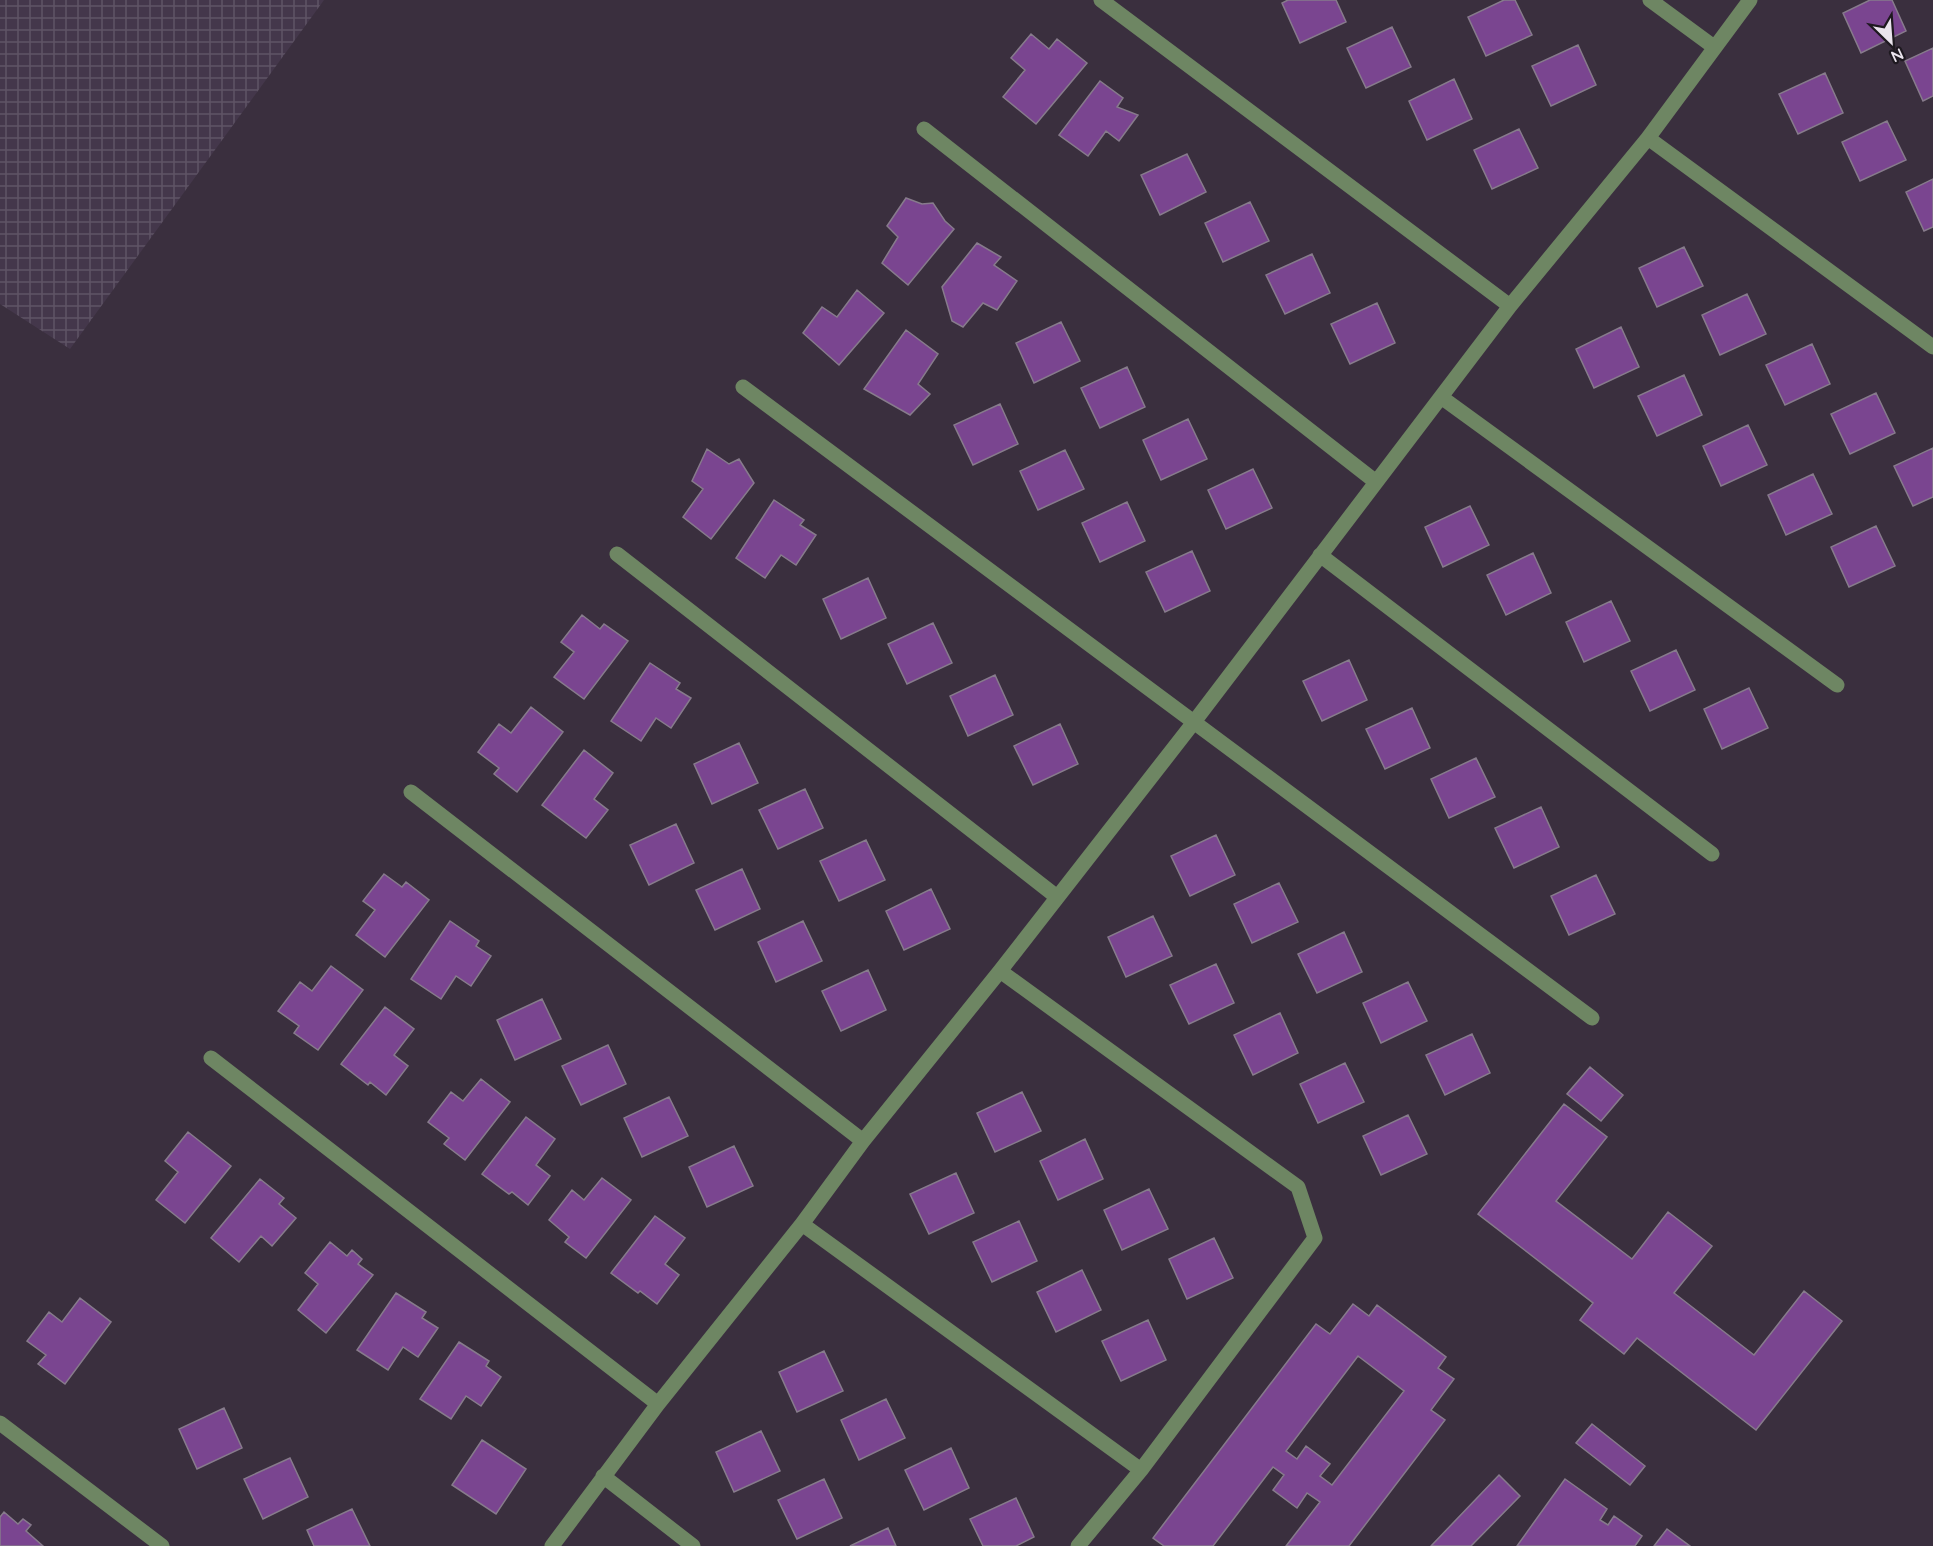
<svg xmlns="http://www.w3.org/2000/svg" width="1933" height="1546" viewBox="0 0 1933 1546" font-family="Quicksand,sans-serif">
  <style>
    .industrial { fill: url(#industrial-grid) }
    .building { fill: #7a4590; stroke: #877b8c; stroke-width: 1.5; fill-rule: evenodd }
    .lines { fill: none; stroke-linecap: round; stroke-linejoin: round }
    .minor { stroke: #6e8663; stroke-width: 15 }
  </style>
  <defs>
    <pattern id="industrial-grid" width="8" height="8" patternUnits="userSpaceOnUse" patternTransform="scale(1.5)"><rect width="8" height="8" fill="#44374b"/><path d="M0 4h8M4 0v8" fill="none" stroke="#5f5465"/></pattern>
  </defs>
  <rect width="100%" height="100%" fill="#3a2f3e"/>
  <!-- industrial -->
  <path class="industrial" d="M0 0H324L70 349 0 304Z"/>
  <!-- building -->
  <path class="building" d="M1288 0H1336L1346 22 1300 43 1282 3Z
    M1504 0H1515L1532 35 1486 56 1468 17Z
    M1870 0H1892L1906 31 1861 53 1843 13Z
    M1392 27 1411 67 1366 88 1347 48Z
    M1031 34 1049 49 1057 39 1087 63 1036 124 1003 97 1025 70 1011 58Z
    M1578 45 1596 85 1551 106 1532 66Z
    M1933 48V96L1923 101 1905 61Z
    M1825 73 1843 113 1798 134 1779 94Z
    M1454 79 1472 119 1427 140 1409 101Z
    M1100 81 1123 98 1117 107 1138 115 1119 141 1106 131 1088 156 1059 135Z
    M1887 121 1906 160 1860 181 1842 142Z
    M1519 129 1538 168 1492 189 1474 150Z
    M1187 154 1206 192 1160 215 1141 175Z
    M1933 179V227L1924 231 1906 192Z
    M906 198 922 204 933 203 945 221 954 229 908 285 882 263 898 237 887 226Z
    M1250 202 1269 241 1223 262 1205 223Z
    M977 243 1001 257 994 265 1017 281 997 310 983 303 963 327 952 321 942 287Z
    M1684 247 1703 286 1657 307 1639 268Z
    M1312 254 1330 293 1285 314 1266 275Z
    M857 290 884 313 839 365 803 333 822 307 837 317Z
    M1747 294 1766 334 1720 355 1702 315Z
    M1377 303 1395 343 1350 364 1331 324Z
    M1061 322 1080 361 1034 383 1016 343Z
    M1621 327 1639 367 1594 388 1576 349Z
    M906 330 938 354 918 384 930 394 910 415 864 389Z
    M1812 344 1830 384 1785 405 1766 365Z
    M1127 367 1145 407 1100 428 1081 388Z
    M1684 375 1702 415 1657 436 1638 396Z
    M1876 393 1895 433 1850 454 1831 414Z
    M1000 404 1018 444 973 465 954 425Z
    M1188 419 1207 459 1161 480 1143 440Z
    M1748 425 1767 465 1721 486 1703 446Z
    M1933 448V497L1913 506 1894 466Z
    M707 449 729 464 739 459 754 483 711 539 683 517 703 489 692 481Z
    M1065 450 1084 489 1038 510 1020 471Z
    M1253 469 1272 508 1226 529 1208 490Z
    M1813 474 1832 514 1786 535 1768 495Z
    M774 500 804 520 800 525 816 535 796 565 781 555 765 578 736 558Z
    M1127 502 1145 541 1100 562 1082 523Z
    M1470 506 1489 545 1443 567 1425 527Z
    M1876 526 1895 566 1849 587 1831 547Z
    M1192 551 1210 591 1165 612 1146 572Z
    M1533 553 1551 593 1506 615 1487 575Z
    M868 578 886 618 841 639 823 599Z
    M1611 601 1630 641 1584 662 1566 622Z
    M582 615 600 629 604 624 628 641 584 699 554 677 574 652 561 642Z
    M933 623 952 663 907 684 888 644Z
    M1676 650 1695 690 1650 711 1631 671Z
    M1349 660 1367 700 1322 721 1303 681Z
    M650 663 680 683 676 689 691 698 671 728 656 718 641 741 611 721Z
    M995 675 1013 715 968 736 950 696Z
    M1749 688 1768 728 1722 749 1704 709Z
    M531 707 563 732 517 792 494 774 499 768 478 752 499 724 511 733Z
    M1412 708 1430 748 1385 769 1366 729Z
    M1060 724 1078 764 1033 785 1014 746Z
    M739 743 758 783 712 804 694 764Z
    M584 750 613 773 594 799 608 810 586 838 542 805Z
    M1476 758 1495 797 1449 818 1431 779Z
    M805 789 823 828 778 849 759 810Z
    M1541 807 1559 847 1514 868 1495 828Z
    M676 824 694 863 649 885 630 845Z
    M1216 835 1235 875 1190 896 1171 856Z
    M866 840 885 880 839 901 820 861Z
    M742 869 760 909 715 930 696 890Z
    M384 874 402 887 406 882 429 900 385 957 356 935 375 910 363 901Z
    M1596 875 1615 914 1569 935 1551 896Z
    M1279 883 1298 922 1252 943 1234 904Z
    M931 889 950 929 904 950 886 911Z
    M1153 916 1172 956 1126 977 1108 937Z
    M450 921 479 941 476 946 491 956 471 986 456 976 441 999 411 979Z
    M803 921 822 961 776 982 758 942Z
    M1344 932 1362 972 1317 993 1298 954Z
    M1216 964 1234 1003 1189 1024 1170 985Z
    M331 966 363 990 318 1050 294 1033 299 1026 278 1011 300 982 312 991Z
    M868 970 886 1010 841 1031 822 991Z
    M1408 982 1427 1021 1381 1043 1363 1003Z
    M542 999 561 1039 515 1060 497 1020Z
    M385 1007 414 1029 394 1055 408 1066 386 1095 370 1082 368 1085 341 1064Z
    M1280 1013 1298 1053 1253 1075 1234 1035Z
    M1472 1034 1490 1073 1445 1095 1426 1055Z
    M608 1045 626 1084 581 1105 562 1066Z
    M1345 1063 1364 1102 1318 1123 1300 1084Z
    M1590 1067 1623 1095 1601 1121 1567 1094Z
    M481 1079 510 1102 465 1160 444 1144 449 1138 428 1122 451 1092 463 1101Z
    M1022 1092 1041 1131 995 1152 977 1113Z
    M669 1097 688 1136 642 1157 624 1118Z
    M1564 1104 1607 1137 1556 1201 1632 1259 1668 1212 1712 1246 1674 1293 1754 1355 1804 1291 1842 1321 1756 1430 1637 1338 1624 1354 1580 1320 1593 1303 1478 1214Z
    M1408 1115 1427 1154 1381 1175 1363 1136Z
    M526 1117 555 1139 536 1165 550 1176 528 1205 512 1192 509 1194 482 1174Z
    M188 1132 231 1166 185 1223 156 1200 178 1172 165 1161Z
    M1085 1139 1103 1179 1058 1200 1040 1161Z
    M734 1146 753 1186 707 1207 689 1167Z
    M956 1173 974 1213 929 1234 910 1194Z
    M602 1178 631 1200 586 1258 565 1242 569 1237 549 1220 572 1190 584 1200Z
    M260 1179 284 1198 279 1204 296 1218 272 1246 261 1236 239 1262 211 1238Z
    M1149 1189 1168 1229 1122 1250 1104 1210Z
    M655 1216 685 1238 665 1264 679 1275 657 1304 640 1291 638 1293 611 1273Z
    M1019 1221 1037 1261 992 1282 973 1242Z
    M1214 1238 1233 1278 1187 1299 1169 1259Z
    M330 1242 347 1256 352 1250 362 1259 358 1264 373 1275 326 1333 298 1310 318 1284 305 1273Z
    M1082 1270 1101 1310 1056 1332 1037 1292Z
    M396 1293 426 1312 422 1318 438 1328 418 1357 403 1347 388 1370 357 1350Z
    M80 1298 111 1322 65 1384 38 1364 46 1355 27 1341 49 1312 62 1322Z
    M1353 1304 1369 1316 1377 1305 1446 1357 1438 1368 1454 1379 1431 1410 1445 1420 1349 1546H1286L1320 1502 1307 1493 1297 1508 1273 1490 1284 1475 1273 1467 1213 1546H1164L1153 1538 1316 1324 1330 1334ZM1358 1356 1404 1391 1332 1485 1320 1476 1330 1464 1306 1446 1297 1459 1286 1451Z
    M1148 1320 1166 1360 1121 1381 1102 1341Z
    M459 1342 489 1361 486 1366 501 1377 481 1406 466 1396 451 1419 420 1399Z
    M824 1351 843 1391 797 1412 779 1372Z
    M886 1399 905 1438 859 1460 841 1420Z
    M224 1408 242 1448 197 1469 179 1429Z
    M1592 1424 1645 1466 1630 1485 1576 1443Z
    M761 1431 780 1471 734 1492 716 1452Z
    M482 1440 526 1469 496 1514 452 1485Z
    M951 1448 969 1488 924 1510 905 1470Z
    M290 1458 308 1497 263 1519 244 1479Z
    M1499 1475 1520 1496 1471 1546H1431Z
    M824 1479 842 1518 797 1539 778 1500Z
    M1565 1479 1607 1509 1600 1520 1608 1525 1614 1516 1642 1536 1635 1546H1517Z
    M1016 1498 1034 1537 1016 1546H983L970 1519Z
    M352 1509 370 1546H314L307 1530Z
    M4 1512 18 1524 23 1519 31 1525 26 1531 43 1546H0V1517Z
    M888 1528 896 1546H850Z
    M1667 1529 1690 1546H1654Z"/>
  <g class="lines">
    <!-- minor -->
    <path class="minor" d="M1101 0 1510 306
      M1650 0 1714 47
      M924 129 1376 482
      M1648 138 1933 347
      M743 387 1592 1018
      M1441 397 1837 685
      M617 554 1057 897
      M1320 555 1712 854
      M411 792 863 1141
      M1000 971 1298 1187 1315 1238 1141 1470 1078 1546
      M211 1058 658 1404
      M802 1224 1141 1470
      M0 1423 162 1546
      M603 1476 693 1546
      M552 1546 658 1404 802 1224 863 1141 1000 971 1194 722 1510 306 1648 138 1750 0"/>
  </g>
  <!-- north arrow -->
  <g transform="translate(1891 42) rotate(155)" stroke="#1e1920" stroke-width="4.5" paint-order="stroke">
  <path d="M0-4.5L10 22L0 15L-10 22Z" fill="#eae4ed"/>
  <text y="-9" font-size="16" font-weight="bold" text-anchor="middle" fill="#eae4ed">N</text>
  </g>
</svg>
